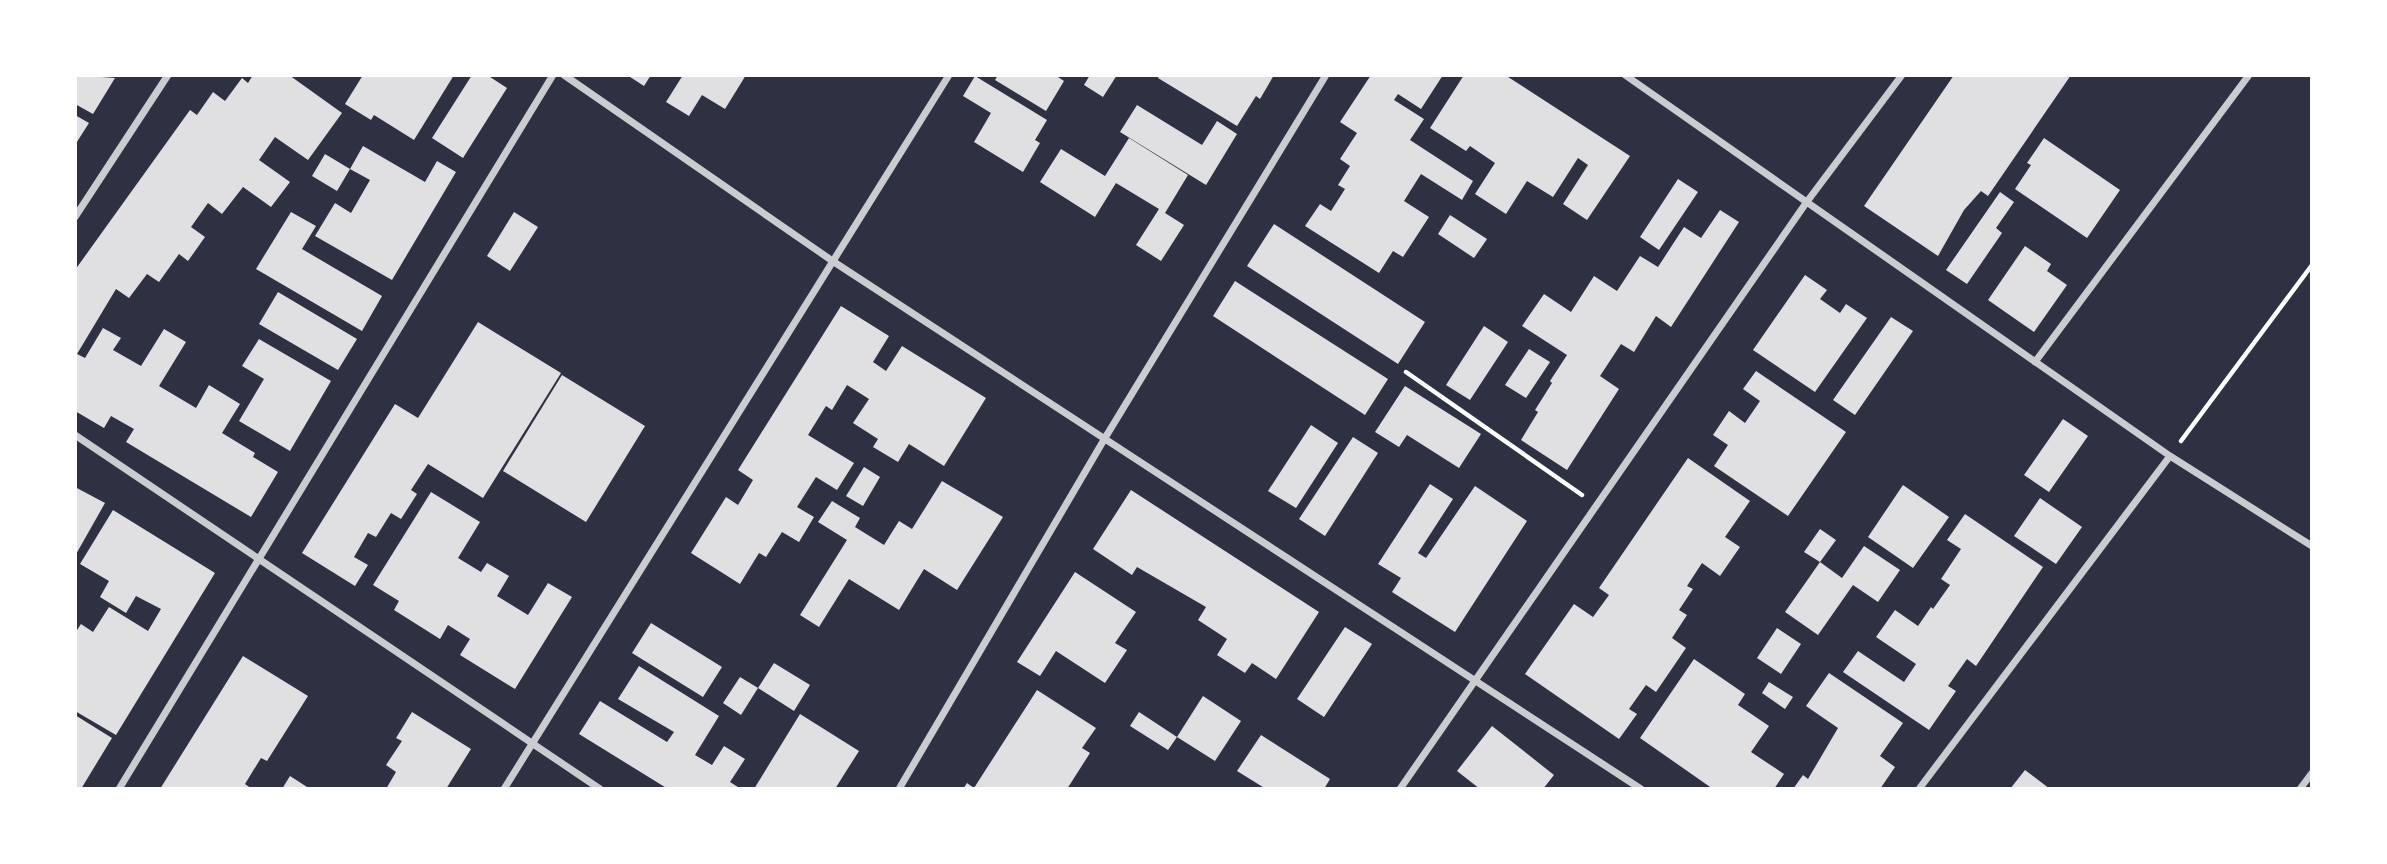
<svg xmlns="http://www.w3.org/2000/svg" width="2387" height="864" viewBox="0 0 2387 864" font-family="'Space Grotesk',sans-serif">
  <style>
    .building { fill: #e0e0e3 }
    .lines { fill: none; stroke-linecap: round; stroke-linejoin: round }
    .path { stroke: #fff; stroke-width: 4.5 }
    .minor { stroke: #caccd0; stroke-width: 7 }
  </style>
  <rect width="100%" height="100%" fill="#2d3142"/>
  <!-- building -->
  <path class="building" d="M75 75 115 78 93 114 75 104Z
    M253 75H289L342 113 308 160 275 137 259 160 290 182 271 207 243 187 222 214 208 203 191 227 205 237 188 261 179 254 159 282 147 274 129 298 116 289 77 354 85 358 103 328 121 338 113 350 141 366 164 329 186 342 159 386 196 408 209 385 240 404 222 433 255 453 253 457 278 472 251 517 126 442 134 429 111 416 104 428 75 411V270L190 110 197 115 213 92 225 101 242 78 248 83Z
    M363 75H454L414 140 374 115 371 120 345 104Z
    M472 75H487L507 88 463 158 432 138Z
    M627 75H651L644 86Z
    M683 75H746L725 109 702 95 689 116 666 102Z
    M998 75H1055L1064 81 1046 111 995 80Z
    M1090 75H1117L1103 97 1084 85Z
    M1160 75H1274L1260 99 1256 96 1237 126 1158 78Z
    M1371 75H1443L1421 109 1398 94 1394 100 1424 119 1410 140 1473 181 1462 200 1421 174 1404 201 1429 217 1403 257 1393 251 1379 273 1305 226 1320 204 1331 211 1345 189 1338 185 1350 166 1340 159 1357 133 1340 122Z
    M1464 75H1505L1630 156 1587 220 1563 204 1588 165 1578 158 1553 197 1527 181 1506 214 1475 194 1495 163 1470 146 1466 151 1430 128Z
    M1954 75H2071L1988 196 1981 191 1964 210 1938 256 1864 206Z
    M975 76 1047 120 1035 140 1040 143 1023 172 974 142 991 113 963 96Z
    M1137 105 1202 145 1217 121 1237 134 1206 185 1120 132Z
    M75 115 89 123 75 145Z
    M1129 138 1188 175 1165 213 1184 225 1161 261 1136 245 1159 209 1116 183 1095 217 1040 182 1061 149 1105 176Z
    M2044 138 2120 190 2087 238 2015 189 2031 165 2027 163Z
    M363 146 425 182 437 161 456 172 392 280 315 236 335 203 351 213 370 180 350 169Z
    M325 154 350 169 337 191 312 176Z
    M1678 179 1698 192 1659 250 1640 237Z
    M2000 192 2014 202 1996 228 2002 233 1967 284 1946 270Z
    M1720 210 1739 222 1671 327 1656 316 1634 352 1621 344 1600 376 1619 389 1567 470 1521 440 1538 412 1535 410 1552 383 1550 381 1567 355 1522 326 1544 294 1571 312 1594 276 1617 291 1640 256 1658 267 1684 227 1701 238Z
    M291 212 316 226 302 249 382 296 362 331 256 269Z
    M514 212 538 227 510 271 487 256Z
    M1450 215 1487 239 1474 258 1438 234Z
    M1274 224 1425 322 1398 364 1247 266Z
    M2025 246 2051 264 2047 271 2067 285 2034 332 1988 300Z
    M1805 275 1827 290 1820 299 1840 313 1846 304 1867 318 1815 392 1753 350Z
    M1235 281 1388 379 1365 415 1213 316Z
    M278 292 357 339 338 370 259 324Z
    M841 306 889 336 873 362 886 371 902 346 986 398 944 466 909 444 898 462 873 447 878 439 853 423 869 399 847 385 832 410 826 406 808 435 854 463 837 490 816 477 797 507 814 517 799 542 782 532 766 557 759 553 740 584 691 553 726 497 738 505 753 480 738 470Z
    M1891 317 1913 331 1855 415 1833 400Z
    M478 322 561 373 483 498 428 464 411 490 417 494 401 519 391 513 376 537 368 533 354 557 368 565 355 586 302 553 395 404 418 418Z
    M1484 326 1508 342 1470 400 1446 385Z
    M259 339 331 381 290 451 239 421 264 379 242 366Z
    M1529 349 1550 362 1526 398 1505 385Z
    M1756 371 1846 432 1788 516 1714 466 1728 445 1713 435 1729 411 1745 423 1760 401 1743 389Z
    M562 375 645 426 586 522 503 471Z
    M1405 386 1481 434 1459 468 1407 435 1399 447 1375 432Z
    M2063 419 2088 436 2049 492 2024 475Z
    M1311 425 1338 443 1296 508 1268 491Z
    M1353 437 1378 453 1325 536 1299 519Z
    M1688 458 1750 501 1725 537 1740 547 1720 576 1702 563 1687 586 1693 589 1679 610 1687 615 1672 638 1686 648 1656 692 1646 685 1629 709 1637 714 1619 739 1525 674 1574 604 1593 617 1609 595 1599 588Z
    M864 467 880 477 863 506 846 496Z
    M942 481 1003 517 957 590 924 569 899 610 849 579 819 627 800 615 847 540 818 522 832 501 860 518 855 527 884 545 899 521 912 529Z
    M1430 484 1453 499 1418 553 1426 558 1475 486 1527 521 1455 632 1392 592 1401 578 1378 564Z
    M1903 485 1949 517 1913 568 1868 537Z
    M75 487 105 503 75 556Z
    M1131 490 1319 612 1276 679 1252 663 1245 673 1217 655 1227 639 1198 620 1206 607 1137 567 1132 575 1093 549Z
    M431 492 480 522 458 558 481 572 487 563 509 576 497 596 528 615 548 583 572 597 515 689 460 655 470 639 448 625 440 639 394 610 399 601 373 585Z
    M2040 498 2082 527 2056 564 2014 536Z
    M113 510 215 573 116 735 75 711V633L81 624 93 632 109 607 148 631 161 609 136 596 126 613 100 597 109 581 80 564Z
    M1965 514 2043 567 1976 666 1967 659 1948 686 1956 691 1929 730 1843 672 1858 651 1904 682 1916 664 1876 637 1895 610 1918 626 1931 607 1933 609 1950 585 1941 579 1961 549 1947 540Z
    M1820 529 1836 540 1820 562 1804 552Z
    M1864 546 1900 570 1878 602 1853 585 1818 635 1785 612 1820 562 1842 578Z
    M1075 572 1136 612 1115 643 1127 650 1105 683 1056 651 1040 676 1017 662Z
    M651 623 722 667 703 697 632 653Z
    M1345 627 1372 644 1324 717 1297 699Z
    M1777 628 1801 644 1781 674 1757 658Z
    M243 656 308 696 267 761 261 758 245 784 252 789H160Z
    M1694 659 1745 694 1738 705 1769 726 1751 752 1784 774 1774 789H1713L1640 738Z
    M774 663 810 685 794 711 758 688Z
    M639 666 719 716 695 755 712 765 724 746 745 759 730 782 741 789H668L579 734 600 701 667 742 674 732 618 699Z
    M1829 673 1903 723 1880 756 1895 767 1880 789H1793L1803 775 1808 779 1838 728 1806 706Z
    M740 677 758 688 741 715 723 703Z
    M1769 682 1793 697 1785 709 1762 693Z
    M1037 690 1096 728 1082 748 1090 753 1067 789H963L967 783 974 788Z
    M1203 696 1241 721 1215 761 1177 737Z
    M412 712 471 749 446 789H386L396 772 386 765 402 741 396 738Z
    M1139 712 1177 737 1168 750 1130 726Z
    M800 714 859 751 845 773 835 789H754Z
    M75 715 112 738 81 789H75Z
    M1492 726 1554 775 1543 789H1480L1457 771Z
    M1261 735 1330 779 1324 789H1266L1237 771Z
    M2025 770 2050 789H2010Z
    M290 776 304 785 310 789H282Z"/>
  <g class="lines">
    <!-- path -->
    <path class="path" d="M1406 372 1582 495
      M2181 441 2312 265"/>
    <!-- minor -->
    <path class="minor" d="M564 75 834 262 1641 789
      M1625 75 2170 456 2312 546
      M75 217 168 75
      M2035 362 2249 75
      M75 435 600 789
      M119 789 553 75
      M504 789 949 75
      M899 789 1105 438 1326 75
      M1400 789 1806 203 1902 75
      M1919 789 2170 456
      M2300 789 2312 773"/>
  </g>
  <!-- border -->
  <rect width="2387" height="864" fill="none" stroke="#ffffff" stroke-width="154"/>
</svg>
